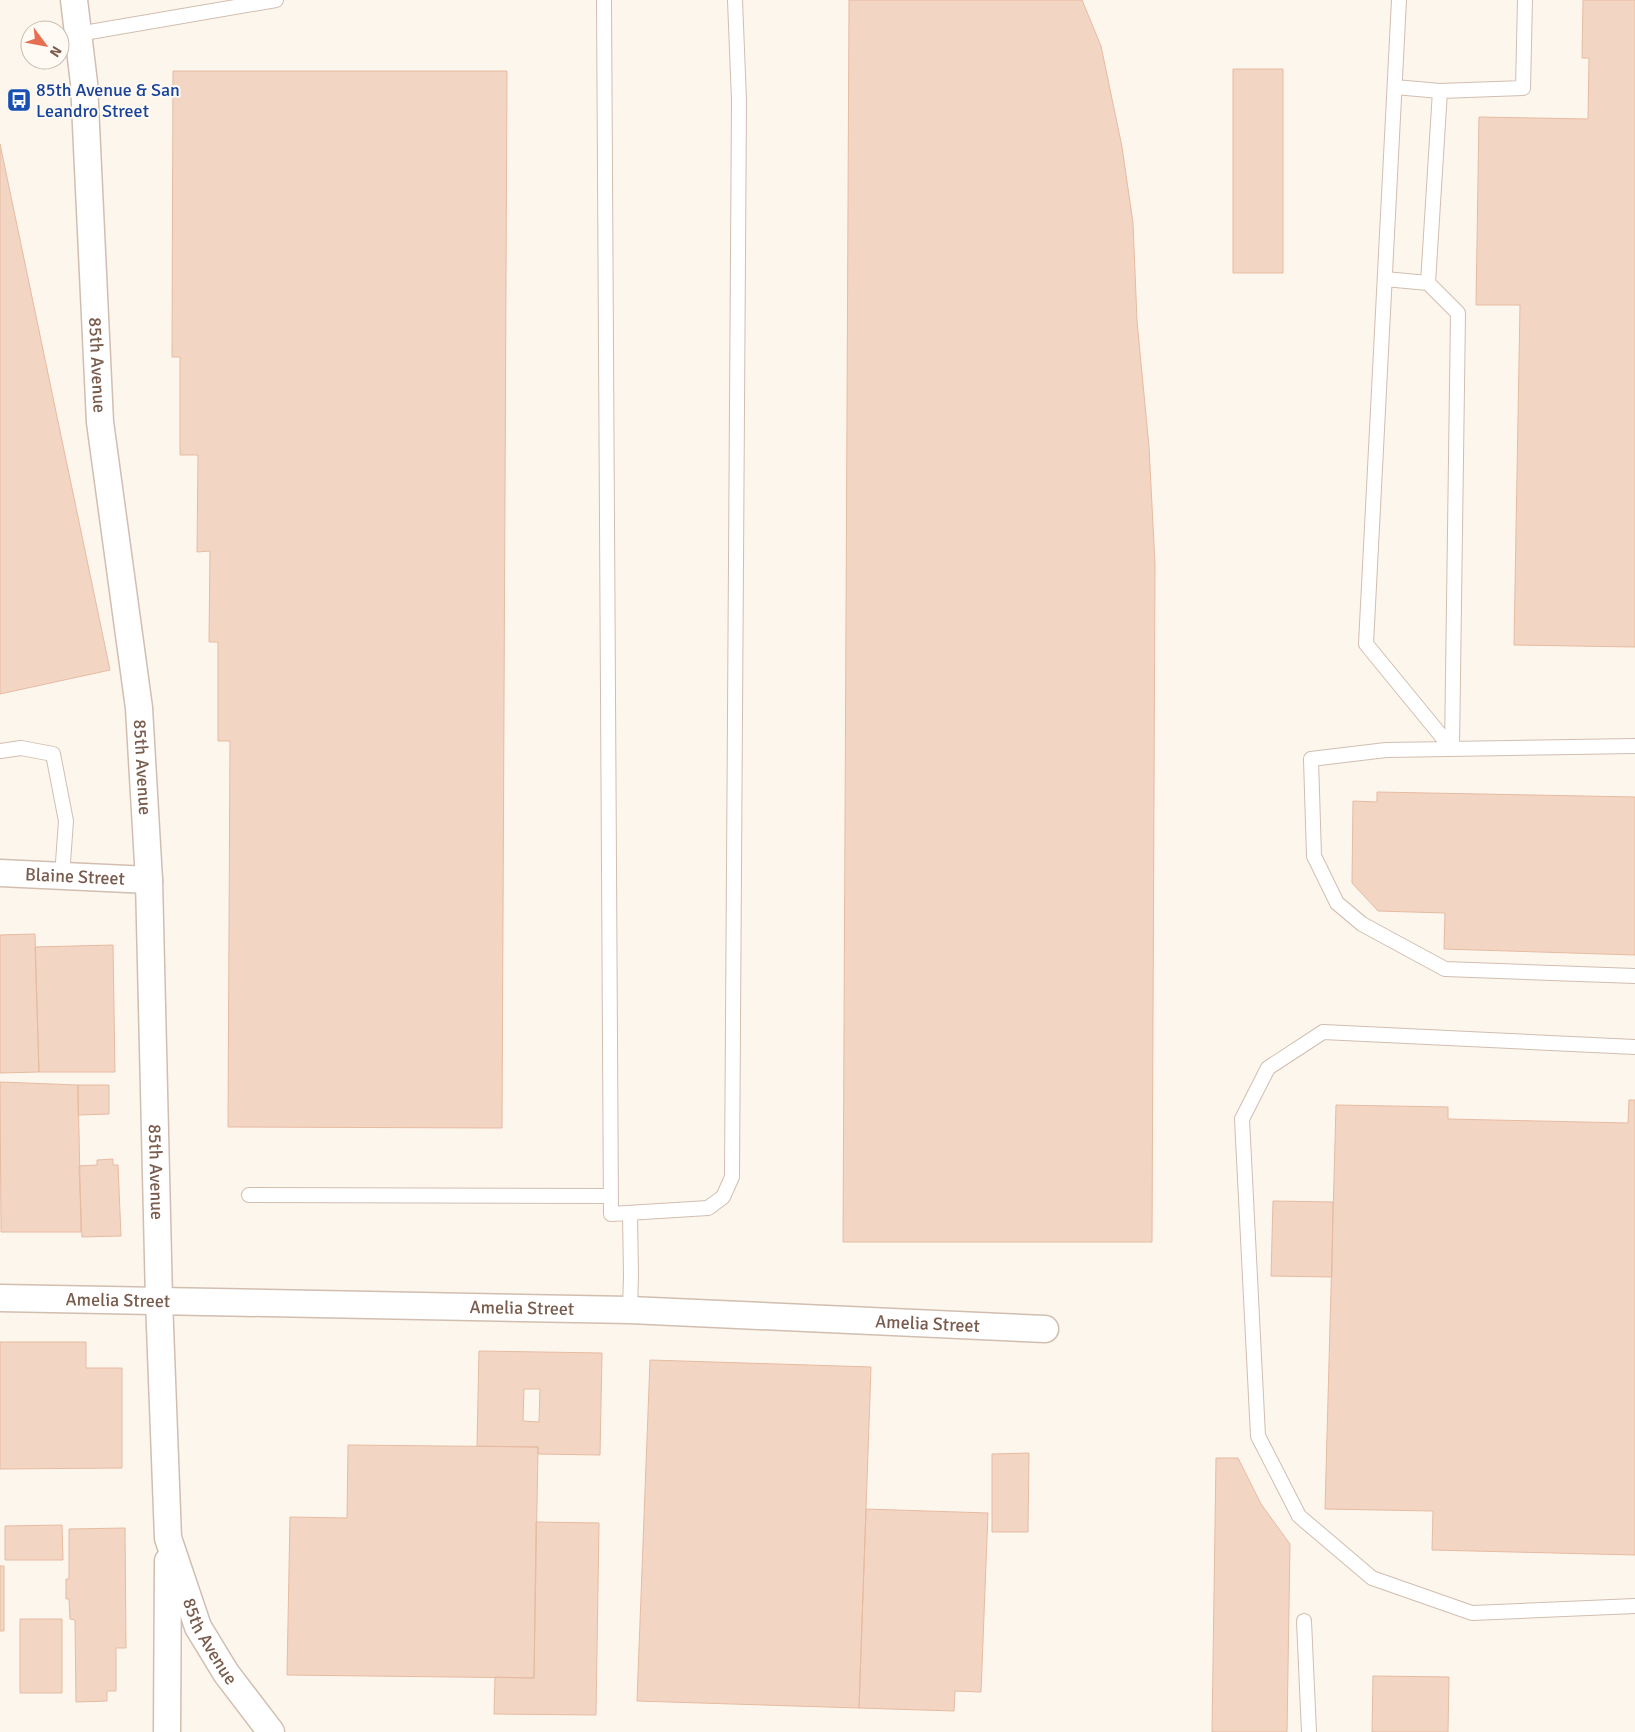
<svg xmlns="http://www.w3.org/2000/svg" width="1635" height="1732" viewBox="0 0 1635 1732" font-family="Signika,sans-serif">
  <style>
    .building { fill: #f3d5c3; stroke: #e6bba3; fill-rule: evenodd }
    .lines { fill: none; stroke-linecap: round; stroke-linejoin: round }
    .lane-casing { stroke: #d1beb0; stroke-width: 16 }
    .street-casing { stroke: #d1beb0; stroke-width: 29 }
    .lane { stroke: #fff; stroke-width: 14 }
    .street { stroke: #fff; stroke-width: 26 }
    .labels { text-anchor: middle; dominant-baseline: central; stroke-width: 4; stroke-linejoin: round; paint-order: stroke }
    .transit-label { font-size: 18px; fill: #164399; stroke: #fffaf3; text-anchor: start }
    .street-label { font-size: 18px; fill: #7a5c4d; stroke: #fffaf3 }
  </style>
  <rect width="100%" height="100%" fill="#fdf6ec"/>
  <!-- building -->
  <path class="building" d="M849 0H1082L1101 46 1122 147 1133 223 1137 321 1149 447 1155 564 1152 1242H843Z
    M1583 0H1635V647L1514 645 1520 305H1476L1479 117 1588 119 1589 58H1582Z
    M1233 69H1283V273H1233Z
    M173 71H507L502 1128 228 1127 230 741H218V642H209L210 551 197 552 198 455H180V357H172Z
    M0 144 110 670 0 694Z
    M1377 792 1635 797V955L1444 949 1445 913 1378 911 1352 883 1353 801 1377 802Z
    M35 934 39 1072 0 1073V935Z
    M113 945 115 1072H39L35 947Z
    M0 1082 78 1085 81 1232H1Z
    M78 1085H109V1114L78 1115Z
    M1629 1100H1635V1555L1432 1550 1433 1511 1325 1509 1336 1105 1448 1107V1119L1628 1123Z
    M113 1159V1165H118L121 1236 82 1237 79 1166 97 1165V1160Z
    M1273 1201 1333 1202 1332 1277 1271 1276Z
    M0 1342H86V1368H122V1468L0 1469Z
    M479 1351 602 1353 600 1455 538 1454V1447L477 1446ZM524 1389H540L539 1422 523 1421Z
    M650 1360 871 1367 859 1708 637 1701Z
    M348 1445 538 1447 534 1678 287 1675 290 1517 347 1518Z
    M1029 1453 1028 1532H992V1454Z
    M1216 1458H1238L1261 1504 1290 1544 1287 1732H1212Z
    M866 1509 988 1513 981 1692 955 1691 954 1711 859 1708Z
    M536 1522 599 1523 596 1715 494 1714 495 1677 534 1678Z
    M62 1525 63 1560H5V1526Z
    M125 1528 126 1648H116V1691H107V1701L76 1702 75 1620 70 1619 69 1599H66V1579H69V1529Z
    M0 1566H4V1631H0Z
    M20 1619H62V1693H20Z
    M1373 1676 1449 1677 1448 1732H1372Z"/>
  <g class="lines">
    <defs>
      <path id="lane" d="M604 0 611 1214 708 1208 723 1197 732 1177 739 100 735 0
        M1399 0 1366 644 1452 749
        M78 34 276 0
        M1395 87 1440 91
        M1385 279 1428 283 1458 313 1452 749
        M1428 283 1440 91 1523 88 1525 0
        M1635 746 1386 750 1311 759 1314 856 1337 903 1362 924 1445 969 1635 976
        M0 751 21 748 53 754 66 821 62 876
        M1635 1047 1323 1032 1268 1068 1242 1119 1258 1436 1299 1516 1372 1578 1472 1613 1635 1606
        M249 1195 611 1196
        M630 1310 631 1275 630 1214
        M1304 1621 1309 1732"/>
      <g id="street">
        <path id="s1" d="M74 0 84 83 100 422 139 708 149 880 159 1300 168 1538 198 1627 226 1673 271 1732"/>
        <path id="s2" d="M0 873 149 880"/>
        <path id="s3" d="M0 1298 630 1310 1045 1329"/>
        <path d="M167 1732 168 1561"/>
      </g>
    </defs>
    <!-- lane casing -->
    <use href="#lane" class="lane-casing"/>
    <!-- street casing -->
    <use href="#street" class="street-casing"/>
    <!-- lane -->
    <use href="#lane" class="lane"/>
    <!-- street -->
    <use href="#street" class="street"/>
  </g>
  <!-- icons -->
  <defs>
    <symbol id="bus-square" viewBox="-11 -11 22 22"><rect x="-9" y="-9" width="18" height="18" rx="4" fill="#1a4fb4" stroke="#fffaf3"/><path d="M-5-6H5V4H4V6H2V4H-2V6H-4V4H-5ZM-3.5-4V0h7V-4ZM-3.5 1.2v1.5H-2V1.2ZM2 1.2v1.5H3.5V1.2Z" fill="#fff"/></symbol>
  </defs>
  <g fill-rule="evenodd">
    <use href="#bus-square" x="5" y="86" width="28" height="28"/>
  </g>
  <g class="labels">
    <!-- transit labels -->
    <g class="transit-label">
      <text x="36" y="90">85th Avenue &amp; San<tspan x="36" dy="21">Leandro Street</tspan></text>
    </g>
    <!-- street labels -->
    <g class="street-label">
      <text stroke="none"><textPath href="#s1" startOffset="366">85th Avenue</textPath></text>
      <text stroke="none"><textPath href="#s1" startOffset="771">85th Avenue</textPath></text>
      <text stroke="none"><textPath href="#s2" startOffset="75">Blaine Street</textPath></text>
      <text stroke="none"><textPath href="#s1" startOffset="1176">85th Avenue</textPath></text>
      <text stroke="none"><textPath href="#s3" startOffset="118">Amelia Street</textPath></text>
      <text stroke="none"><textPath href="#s3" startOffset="522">Amelia Street</textPath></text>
      <text stroke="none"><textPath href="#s3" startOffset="928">Amelia Street</textPath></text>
      <text stroke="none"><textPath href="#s1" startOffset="1654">85th Avenue</textPath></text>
    </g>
  </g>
  <!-- north arrow -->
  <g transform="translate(45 45) rotate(122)"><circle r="24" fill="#fffaf3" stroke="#cabbb1"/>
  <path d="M0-4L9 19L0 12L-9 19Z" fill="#e76f51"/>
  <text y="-8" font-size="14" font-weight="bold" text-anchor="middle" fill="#7a5c4d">N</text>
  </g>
</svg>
